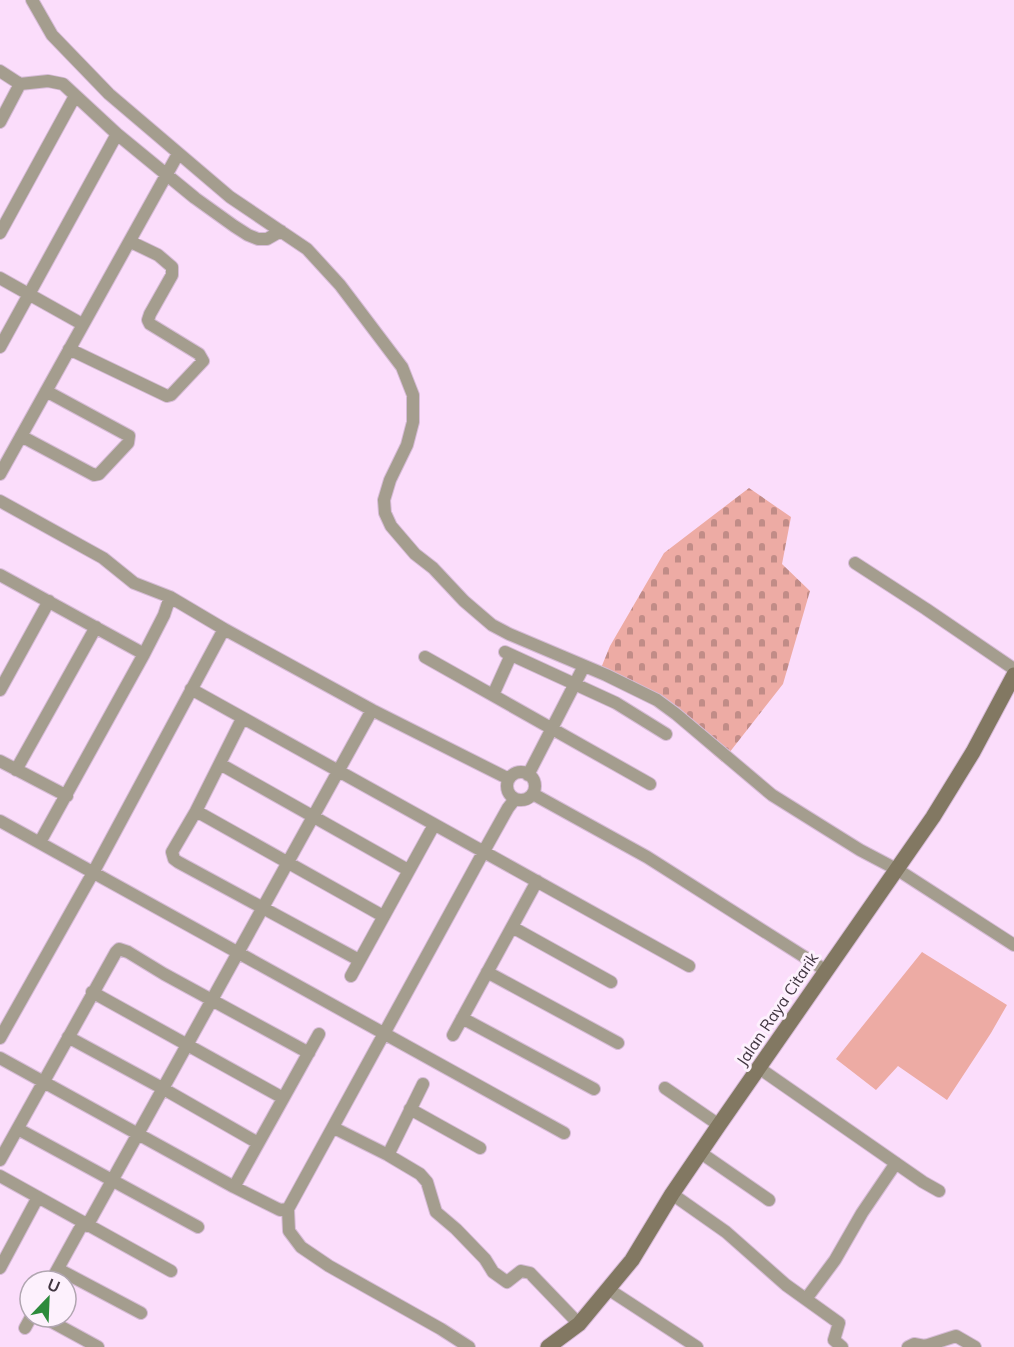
<svg xmlns="http://www.w3.org/2000/svg" width="1014" height="1347" viewBox="0 0 1014 1347" font-family="Mulish,sans-serif">
  <style>
    .grass { fill: #edaba4 }
    .cemetery { fill: url(#cemetery-stones) }
    .lines { fill: none; stroke-linecap: round; stroke-linejoin: round }
    .street-casing { stroke: #d6bbd6; stroke-width: 14 }
    .secondary-casing { stroke: #d6bbd6; stroke-width: 17 }
    .street { stroke: #a49d8e; stroke-width: 12 }
    .secondary { stroke: #827862; stroke-width: 15 }
    .labels { text-anchor: middle; dominant-baseline: central; stroke-width: 6; stroke-linejoin: round; paint-order: stroke }
    .street-label { font-size: 16px; fill: #403540; stroke: #fdf1fd }
  </style>
  <defs>
    <pattern id="cemetery-stones" width="16" height="16" patternUnits="userSpaceOnUse" patternTransform="scale(1.5)"><rect width="16" height="16" fill="#edaba4"/><path d="M2 7V4a2 2 0 0 1 4 0v3zM10 15v-3a2 2 0 0 1 4 0v3z" fill="#c18c87"/></pattern>
  </defs>
  <rect width="100%" height="100%" fill="#fbddfb"/>
  <!-- grass -->
  <path class="grass" d="M922 952 1007 1005 991 1033 947 1100 898 1066 876 1090 836 1059Z"/>
  <!-- cemetery -->
  <path class="cemetery" d="M749 488 791 517 782 564 810 591 783 684 722 762 651 700 601 668 610 646 664 553Z"/>
  <g class="lines">
    <defs>
      <path id="street" d="M32 0 52 35 109 94 230 197 307 249 340 285 402 367 413 395V422L407 445 390 480 384 500 385 513 391 526 415 554 433 568 464 601 492 625 509 634 606 675 657 700 676 714 772 795 860 850 898 870 1014 945
        M0 71 20 84 0 122
        M20 84 48 81 63 84 117 134 195 198 234 226 248 235 258 239H267L281 231
        M0 233 75 96
        M0 278 82 324
        M0 347 117 134
        M69 349 167 396 171 395 203 361 199 354 150 324 148 320 150 314 172 275V267L158 255 131 242
        M21 436 94 475 99 474 128 443 129 436 46 391
        M0 474 178 154
        M0 501 103 558 134 583 170 597 224 629 372 710 509 779
        M855 563 926 609 1014 669
        M0 575 144 654
        M505 652 616 703 666 734
        M425 657 650 784
        M191 689 689 966
        M0 690 49 601
        M493 695 511 655
        M0 761 67 796
        M220 764 408 870
        M16 770 96 627
        M507 786a14 14 0 1 1 28 0a14 14 0 1 1-28 0Z
        M528 775 584 666
        M533 794 647 857 825 970
        M196 811 242 719
        M0 821 564 1133
        M40 842 144 654 164 615 170 597
        M512 927 611 982
        M359 960 178 862 174 859 172 852 196 811 383 916
        M487 972 618 1043
        M351 976 434 825
        M92 992 283 1098
        M462 1018 594 1089
        M453 1035 537 881
        M68 1037 162 1088 258 1143
        M0 1038 94 871 224 629
        M0 1058 234 1187 280 1210 288 1209 484 851 508 808 515 799
        M759 1068 923 1182 939 1191
        M665 1088 719 1125
        M410 1109 480 1148
        M334 1128 388 1155 420 1174 427 1182 436 1212 456 1229 485 1259 493 1272 507 1282 521 1271 530 1273 579 1324
        M18 1129 198 1227
        M701 1153 769 1200
        M388 1155 423 1084
        M0 1160 116 952 119 949 128 952 164 974 309 1053
        M0 1176 171 1271
        M234 1187 319 1034
        M672 1194 726 1232 786 1285 839 1323 834 1340 842 1347
        M288 1209 289 1231 301 1247 329 1266 441 1329 469 1347
        M87 1226 372 710
        M0 1268 38 1197
        M58 1269 141 1313
        M51 1281 83 1223
        M608 1289 697 1347
        M806 1299 835 1260 862 1213 896 1163
        M43 1317 98 1347
        M25 1328 31 1317
        M908 1347 914 1344 925 1346 956 1336 975 1347"/>
      <path id="secondary" d="M548 1347 579 1324 632 1260 672 1194 719 1125 933 817 973 752 1014 675"/>
    </defs>
    <!-- street casing -->
    <use href="#street" class="street-casing"/>
    <!-- secondary casing -->
    <use href="#secondary" class="secondary-casing"/>
    <!-- street -->
    <use href="#street" class="street"/>
    <!-- secondary -->
    <use href="#secondary" class="secondary"/>
  </g>
  <g class="labels">
    <!-- street labels -->
    <g class="street-label">
      <text transform="translate(777 1009) rotate(-56)">Jalan Raya Citarik</text>
    </g>
  </g>
  <!-- north arrow -->
  <g transform="translate(48 1299) rotate(23)"><circle r="28" fill="#fdf1fd" stroke="#b1a6b1" stroke-width="1.5"/>
  <path d="M0-4.5L10 22L0 15L-10 22Z" fill="#2d8a3c"/>
  <text y="-9" font-size="16" font-weight="bold" text-anchor="middle" fill="#403540">U</text>
  </g>
</svg>
